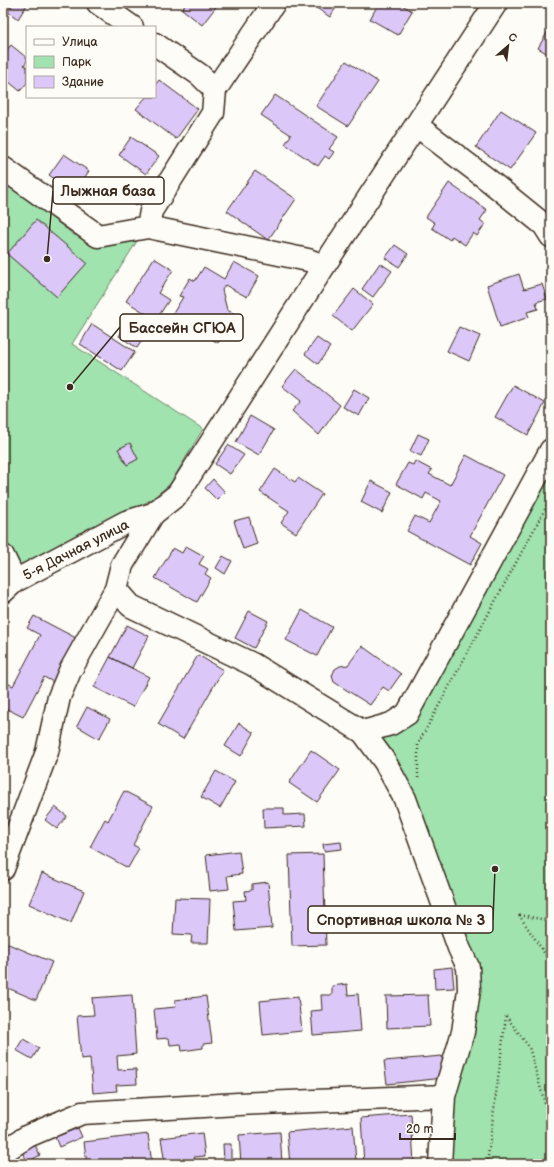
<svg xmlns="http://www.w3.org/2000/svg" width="554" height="1167" viewBox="0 0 554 1167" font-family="'Balsamiq Sans',sans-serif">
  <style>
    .green { fill: #a0e3af; stroke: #6e8666 }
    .building { fill: #dcc8f8; stroke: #3b2a1e }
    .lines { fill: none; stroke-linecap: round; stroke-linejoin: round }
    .minor-casing { stroke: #3b2a1e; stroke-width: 25 }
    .path { stroke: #3b2a1e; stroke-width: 2.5; stroke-dasharray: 1 3; stroke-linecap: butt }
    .minor { stroke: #fdfcf7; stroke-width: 22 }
    .labels { text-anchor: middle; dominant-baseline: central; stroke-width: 4; stroke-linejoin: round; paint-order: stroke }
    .street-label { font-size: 14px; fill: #3b2a1e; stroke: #fdfcf7 }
    .leader { fill: none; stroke: #3b2a1e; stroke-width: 1.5 }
    .callout-dot { fill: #3b2a1e; stroke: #fdfcf7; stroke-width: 1.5 }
    .callout { fill: #fdfcf7; stroke: #3b2a1e; stroke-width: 1.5 }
    .callout-label { font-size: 15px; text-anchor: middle; font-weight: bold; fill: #3b2a1e }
  </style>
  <rect width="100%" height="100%" fill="#fdfcf7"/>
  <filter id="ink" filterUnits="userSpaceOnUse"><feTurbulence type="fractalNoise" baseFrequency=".025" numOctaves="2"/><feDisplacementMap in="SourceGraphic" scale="8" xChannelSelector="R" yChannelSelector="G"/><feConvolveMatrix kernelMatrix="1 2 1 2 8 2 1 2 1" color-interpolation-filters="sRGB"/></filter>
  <g filter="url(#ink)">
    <!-- green -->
    <path class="green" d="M3 180 74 235 103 243 139 238 72 344 203 429 170 484 152 499 94 531 3 578Z
      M551 460V1164H450V1106L474 978 368 742 386 730Z"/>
    <!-- building -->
    <path class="building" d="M14 3H28L18 19 8 12Z
      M187 3H219L202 25 182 9Z
      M313 3H339L330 17 312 5Z
      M379 3H399L412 11 398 35 370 19Z
      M551 26V56L538 48Z
      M11 45 27 58V61L24 65 27 67V83L20 91 3 77V54Z
      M346 61 378 82 348 126 316 106Z
      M159 80 198 109 176 139 136 109 146 97H155V85Z
      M275 95 338 137 329 149 334 152 329 159 325 156 318 166 285 144 291 135 261 115Z
      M501 110 536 133 510 170 476 147Z
      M131 137 159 156 146 174 119 155Z
      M64 154 89 171 74 193 49 175Z
      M255 171 296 199 268 240 227 211Z
      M134 178 148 189 136 206 122 195Z
      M449 183 487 210 480 220 485 224 477 236 473 233 465 245 452 236 450 240 432 228 435 223 426 217Z
      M36 220 87 263 57 297 7 254Z
      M395 245 408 254 399 267 385 258Z
      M154 258 173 270 158 293 169 300 156 320 126 301Z
      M234 262 259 276 247 297 225 285 222 290 227 310 235 314 218 343 172 315 183 297 179 296 190 278 195 281 204 267 224 279Z
      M380 263 392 271 373 297 362 289Z
      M519 274 524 289 542 284 547 299 536 302 538 309 527 312 529 317 500 327 487 285Z
      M354 289 373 304 352 331 333 316Z
      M132 315 151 327 137 348 119 336Z
      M92 324 135 352 122 371 80 344Z
      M459 327 480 336 469 361 447 351Z
      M317 338 330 347 318 364 305 354Z
      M296 369 340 405 319 435 292 411 301 401 282 386Z
      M513 385 545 403 528 435 495 417Z
      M354 389 369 398 359 416 343 407Z
      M250 416 274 430 259 455 236 442Z
      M418 434 429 439 421 456 410 451Z
      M130 443 138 459 127 465 118 449Z
      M228 445 244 455 230 474 215 464Z
      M466 455 503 475 470 536 482 543 470 565 407 531 415 516 429 523 441 501 426 493 423 499 396 484 408 463 413 465 415 461 432 470 429 474 450 485Z
      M275 469 295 482 298 478 322 494 296 533 281 523 289 511 260 492Z
      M213 479 225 492 217 500 205 488Z
      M371 481 392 492 382 513 361 502Z
      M249 517 257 544 243 549 234 521Z
      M186 546 204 556 199 564 208 569 205 574 211 578 197 602 155 578 173 548 182 553Z
      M223 556 232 561 225 574 216 568Z
      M302 610 332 627 317 656 286 640Z
      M249 611 268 621 254 648 235 638Z
      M34 616 76 638 53 682 44 677 23 717 3 707V685L5 682 13 686 40 635 27 628Z
      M127 625 149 636 132 668 110 657Z
      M362 646 401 674 389 691 383 687 370 705 334 682 332 676 335 669 340 666 348 665Z
      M198 655 223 670 183 739 158 724Z
      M110 657 149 677 133 707 94 687Z
      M87 707 110 719 99 739 77 726Z
      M239 723 254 733 241 756 225 746Z
      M311 750 340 770 317 802 289 783Z
      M216 771 235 782 220 808 201 797Z
      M124 791 153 806 133 845 139 848 128 868 90 847 105 819 108 821Z
      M55 807 67 816 57 829 45 820Z
      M263 808H284V815L305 814 306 826 264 828Z
      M341 842 342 849 324 851 323 844Z
      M239 851 242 874 227 876 229 889 210 891 206 855Z
      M323 854 326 945 292 946 289 855Z
      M42 873 84 891 71 923 29 904Z
      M268 882 272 928 236 931 233 901 246 900 245 891 252 890V884Z
      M175 898 210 899 208 943H191L192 935 173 934Z
      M6 943 52 962 36 1000 3 986V951Z
      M452 967 454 988 435 989 434 969Z
      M347 984 348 995 358 994 361 1031 313 1035 311 1011 322 1010 321 995H332V986Z
      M132 995 136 1054 117 1056 118 1070 136 1069 137 1084 116 1085 117 1091 93 1093 90 1058 81 1059 77 1016 94 1015 92 998Z
      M428 995 430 1026 387 1028 386 996Z
      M206 996 212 1043 203 1044V1048L182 1051 181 1044 170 1045 169 1038 157 1039 154 1009 176 1007 175 1000Z
      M298 997 302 1031 263 1035 260 1001Z
      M23 1039 39 1048 32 1059 16 1050Z
      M442 1056 444 1078 387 1084 384 1061Z
      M411 1114 414 1164H364L361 1118Z
      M353 1126 356 1161 323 1164H290L287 1132Z
      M78 1128 82 1137 59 1147 55 1137Z
      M280 1132 282 1164H241L239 1135Z
      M202 1133 205 1156 194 1157 195 1164H165L161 1138Z
      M148 1134 152 1164H87L84 1142Z
      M223 1144H231V1162H224Z
      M35 1145 40 1155 28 1162 22 1152Z"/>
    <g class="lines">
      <defs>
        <path id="minor" d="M98 3 132 27
          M155 44 200 75 215 90
          M416 125 487 179 544 225 551 236
          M3 168 98 236 148 227 308 260 324 266
          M148 227 151 211 213 113 215 90 274 3
          M3 556 15 581
          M116 589 131 606 252 664 363 732 385 762 405 799 459 948 468 967 469 990 463 1032 444 1096 440 1164
          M3 592 15 581 126 522 153 514
          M363 732 391 724 407 714 551 450
          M3 869 47 752 59 697 70 671 116 589 122 565 153 514 178 494 324 266 496 3
          M3 1152 28 1136 82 1113 238 1104 444 1096"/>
      </defs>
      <!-- minor casing -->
      <use href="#minor" class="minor-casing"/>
      <!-- path -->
      <path class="path" d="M418 778V744L551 498
        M519 915 551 963
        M520 915 551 921
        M506 1016 529 1047 551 1125
        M487 1164 506 1016"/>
      <!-- minor -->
      <use href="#minor" class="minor"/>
    </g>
  </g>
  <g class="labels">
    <!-- street labels -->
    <g class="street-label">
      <text transform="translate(76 550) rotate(-27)">5-я Дачная улица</text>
    </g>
  </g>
  <!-- callouts -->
  <path class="leader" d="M47 259L53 191M70 387L120 327M495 869L493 920"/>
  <g class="callout-dot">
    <circle cx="47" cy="259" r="4"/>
    <circle cx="70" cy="387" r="4"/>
    <circle cx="495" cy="869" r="4"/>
  </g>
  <g class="callout">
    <rect x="53" y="177" width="111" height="27" rx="4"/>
    <rect x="120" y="314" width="123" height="27" rx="4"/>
    <rect x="308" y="906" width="185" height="27" rx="4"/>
  </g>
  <g class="callout-label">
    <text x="108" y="196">Лыжная база</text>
    <text x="182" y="333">Бассейн СГЮА</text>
    <text x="401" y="925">Спортивная школа № 3</text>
  </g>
  <!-- margin -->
  <rect width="554" height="1167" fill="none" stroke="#fdfcf7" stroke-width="16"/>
  <rect x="8" y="8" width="538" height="1151" fill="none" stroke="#3b2a1e" stroke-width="1.5" filter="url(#ink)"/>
  <!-- legend -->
  <rect x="26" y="26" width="130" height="72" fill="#fdfcf7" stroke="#afa8a0"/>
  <rect x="34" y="39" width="20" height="6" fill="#fdfcf7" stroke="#afa8a0"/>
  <text x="62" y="46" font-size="12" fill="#3b2a1e">Улица</text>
  <rect x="34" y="56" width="20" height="12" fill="#a0e3af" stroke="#afa8a0"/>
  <text x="62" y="66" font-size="12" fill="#3b2a1e">Парк</text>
  <rect x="34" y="76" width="20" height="12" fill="#dcc8f8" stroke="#afa8a0"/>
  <text x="62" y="86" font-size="12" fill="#3b2a1e">Здание</text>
  <!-- north arrow -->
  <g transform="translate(508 46) rotate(28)" stroke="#fdfcf7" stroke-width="3" paint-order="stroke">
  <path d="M0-3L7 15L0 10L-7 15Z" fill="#3b2a1e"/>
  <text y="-6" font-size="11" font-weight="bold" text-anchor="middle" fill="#3b2a1e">С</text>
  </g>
  <!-- scale -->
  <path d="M400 1133v6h55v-6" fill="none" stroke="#3b2a1e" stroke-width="2"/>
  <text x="406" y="1133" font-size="12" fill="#3b2a1e" stroke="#fdfcf7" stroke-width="3" paint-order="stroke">20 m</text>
</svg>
